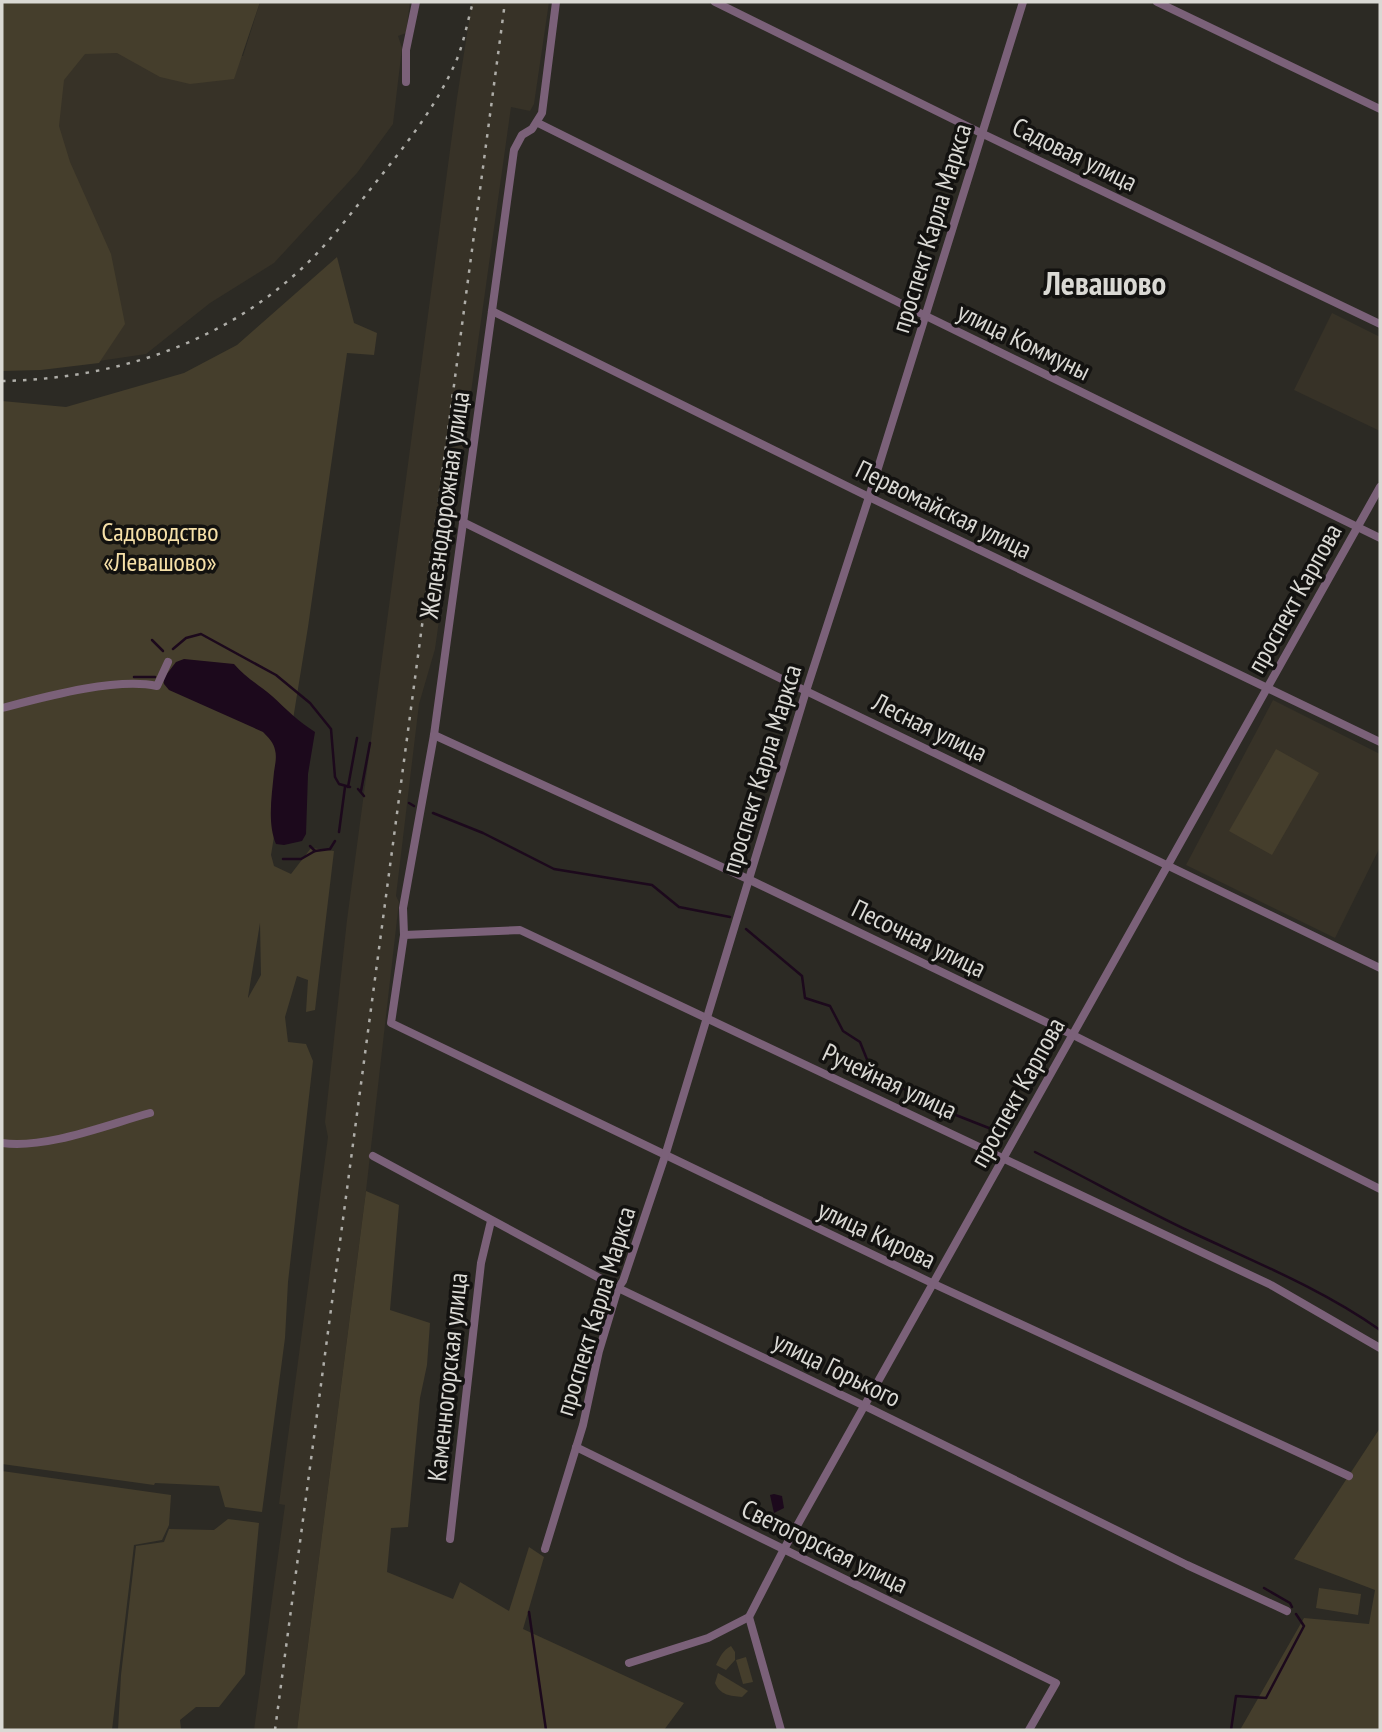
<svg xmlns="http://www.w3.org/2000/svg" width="1382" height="1732" font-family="'PT Sans Narrow',sans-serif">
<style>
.built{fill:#373227}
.green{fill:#453e2c;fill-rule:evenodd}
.water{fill:#1c091c}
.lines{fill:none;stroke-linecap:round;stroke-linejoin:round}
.stream{stroke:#1c091c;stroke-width:2.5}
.street{stroke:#7b6179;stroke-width:8}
.rail{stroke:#aeada8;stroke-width:2.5;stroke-dasharray:3.5 7;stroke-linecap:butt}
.labels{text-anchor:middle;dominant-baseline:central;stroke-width:7;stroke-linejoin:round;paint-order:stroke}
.street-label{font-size:26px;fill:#dad9d4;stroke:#131210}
.park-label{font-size:26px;fill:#f6e0a8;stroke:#131210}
.district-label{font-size:33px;font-weight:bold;fill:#dad9d4;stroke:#131210}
</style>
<rect width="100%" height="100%" fill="#2c2a24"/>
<g class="built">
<path d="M260 2H410L406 33 398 36 402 48 393 124 357 173 274 263 210 303 146 354 72 365 45 103 84 47 243 56Z"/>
<path d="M472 2H549L534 104 530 111 511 107 435 649 419 704 396 896 399 902 366 1191 297 1730H254L285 1505 279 1504 328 1137 325 1122 347 920 457 98Z"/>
<path d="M1332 313 1380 337V431L1294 390Z"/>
<path d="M1273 700 1380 754V847L1335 938 1186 865Z"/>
</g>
<g class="green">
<path d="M2 2H260L234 79 190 84 160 77 117 53 85 54 64 80 59 126 70 162 111 254 125 324 99 363 41 370 2 371Z"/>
<path d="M337 257 354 323 377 333 374 355 347 353 308 627 271 855 274 866 291 874 311 848 334 851 315 1010 306 1012 308 980 297 976 285 1017 288 1042 306 1044 313 1061 288 1282 285 1338 262 1512 225 1507 219 1486 155 1483 154 1485 2 1464V401L66 407 184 373 237 345ZM260 923 261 975 248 998V997Z"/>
<path d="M1276 749 1319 773 1272 855 1229 831Z"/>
<path d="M366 1191 399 1205 390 1310 430 1323 427 1365 420 1398 408 1527 391 1528 387 1572 453 1599 460 1582 509 1611 529 1547 544 1557 523 1629 684 1703 664 1730H297Z"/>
<path d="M1380 1428V1730H1240L1304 1618 1369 1624 1375 1590 1294 1559Z"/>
<path d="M2 1471 171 1495 169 1525 162 1540 134 1545 112 1730H2Z"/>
<path d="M228 1519 259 1523 245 1674 219 1707H196L180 1720 181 1729 186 1730H118L121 1675 136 1546 164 1542 169 1529 214 1530Z"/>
<path d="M1319 1588 1361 1594 1358 1615 1316 1608Z"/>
<path d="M731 1646 735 1652V1660L726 1670 716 1665C720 1657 723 1650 731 1646Z"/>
<path d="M746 1657 753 1682 743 1684 736 1660Z"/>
<path d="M718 1673 748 1691 742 1697C730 1696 720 1695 715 1683Z"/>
</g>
<g class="water">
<path d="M184 659 234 664C245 677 259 685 272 696 286 709 299 722 315 732L308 774 306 834 302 841 284 845 276 844C267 823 272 794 274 772 275 765 277 757 275 750 274 743 268 737 263 732L169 690 164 684 163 679 176 662Z"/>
<path d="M774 1494 782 1496 784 1508 774 1513 770 1495Z"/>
</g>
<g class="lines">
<g class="stream">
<path d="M152 640 163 651"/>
<path d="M173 649 186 638 201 634 276 675 310 703 331 729 335 777 339 784 350 787"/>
<path d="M134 677H155"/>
<path d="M348 787 357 738"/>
<path d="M358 789 364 796"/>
<path d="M361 791 370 743"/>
<path d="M409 803 414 806"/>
<path d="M433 813 483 833 554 869 652 885 679 907 730 917"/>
<path d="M339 832 345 787"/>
<path d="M310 846 315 851 330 849 335 841"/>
<path d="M283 859H301L315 851"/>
<path d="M746 929 802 976 805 998 830 1006 843 1031 860 1042 872 1072 943 1110 999 1132"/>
<path d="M1035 1152C1087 1178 1138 1207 1191 1232 1255 1262 1322 1289 1380 1330"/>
<path d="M1264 1588 1290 1603 1292 1607"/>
<path d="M529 1612 546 1730"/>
<path d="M1231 1730 1236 1696 1266 1698 1304 1626 1296 1614"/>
</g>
<g class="street">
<path d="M556 2 542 113 532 129 522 135 514 150 434 735 403 908 404 935 391 1023 934 1284 1349 1476"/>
<path d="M715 2 981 133 1380 324"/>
<path d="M1157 2 1380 109"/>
<path d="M406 82V50L416 2"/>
<path d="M538 123 926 316 1380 538"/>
<path d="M492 311 869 497 1380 742"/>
<path d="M463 522 806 691 1380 968"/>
<path d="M2 708C44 697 116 677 157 686L168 662"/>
<path d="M434 735 750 880 1073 1035 1380 1189"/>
<path d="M404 935 520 930 1271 1285 1380 1348"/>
<path d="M2 1143C47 1149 106 1125 150 1113"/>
<path d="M373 1156 618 1288 873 1410 1187 1565 1287 1611"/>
<path d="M576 1447 1056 1683 1029 1730"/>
<path d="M450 1539 481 1263 491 1221"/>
<path d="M545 1549 583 1425 599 1351 618 1288 623 1281 665 1156 806 691 869 497 1023 2"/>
<path d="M629 1663 708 1638 749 1617"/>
<path d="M781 1730 749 1617 784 1549 1380 487"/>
</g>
<g class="rail">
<path d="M2 381C107 379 211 348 291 278 321 253 345 221 369 191 400 152 432 113 453 68 463 48 467 23 473 2"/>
<path d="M275 1730 505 2"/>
</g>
</g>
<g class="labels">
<g class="street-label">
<text transform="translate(1075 154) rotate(26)">Садовая улица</text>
<text transform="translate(931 228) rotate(-73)">проспект Карла Маркса</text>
<text transform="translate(1024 341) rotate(26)">улица Коммуны</text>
<text transform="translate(444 505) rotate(-82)">Железнодорожная улица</text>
<text transform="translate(944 509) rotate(26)">Первомайская улица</text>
<text transform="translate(1294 598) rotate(-61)">проспект Карпова</text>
<text transform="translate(930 727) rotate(26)">Лесная улица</text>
<text transform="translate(761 769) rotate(-73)">проспект Карла Маркса</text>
<text transform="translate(919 938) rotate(26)">Песочная улица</text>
<text transform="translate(890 1081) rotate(25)">Ручейная улица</text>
<text transform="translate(1017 1092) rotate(-61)">проспект Карпова</text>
<text transform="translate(877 1234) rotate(25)">улица Кирова</text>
<text transform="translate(595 1311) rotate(-73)">проспект Карла Маркса</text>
<text transform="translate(837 1369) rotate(26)">улица Горького</text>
<text transform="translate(447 1377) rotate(-84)">Каменногорская улица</text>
<text transform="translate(825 1546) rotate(26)">Светогорская улица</text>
</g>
<g class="park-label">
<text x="160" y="531">Садоводство<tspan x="160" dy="30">«Левашово»</tspan></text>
</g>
<g class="district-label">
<text x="1105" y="282">Левашово</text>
</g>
</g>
<rect width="1382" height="1732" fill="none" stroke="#dad9d4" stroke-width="7"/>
</svg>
